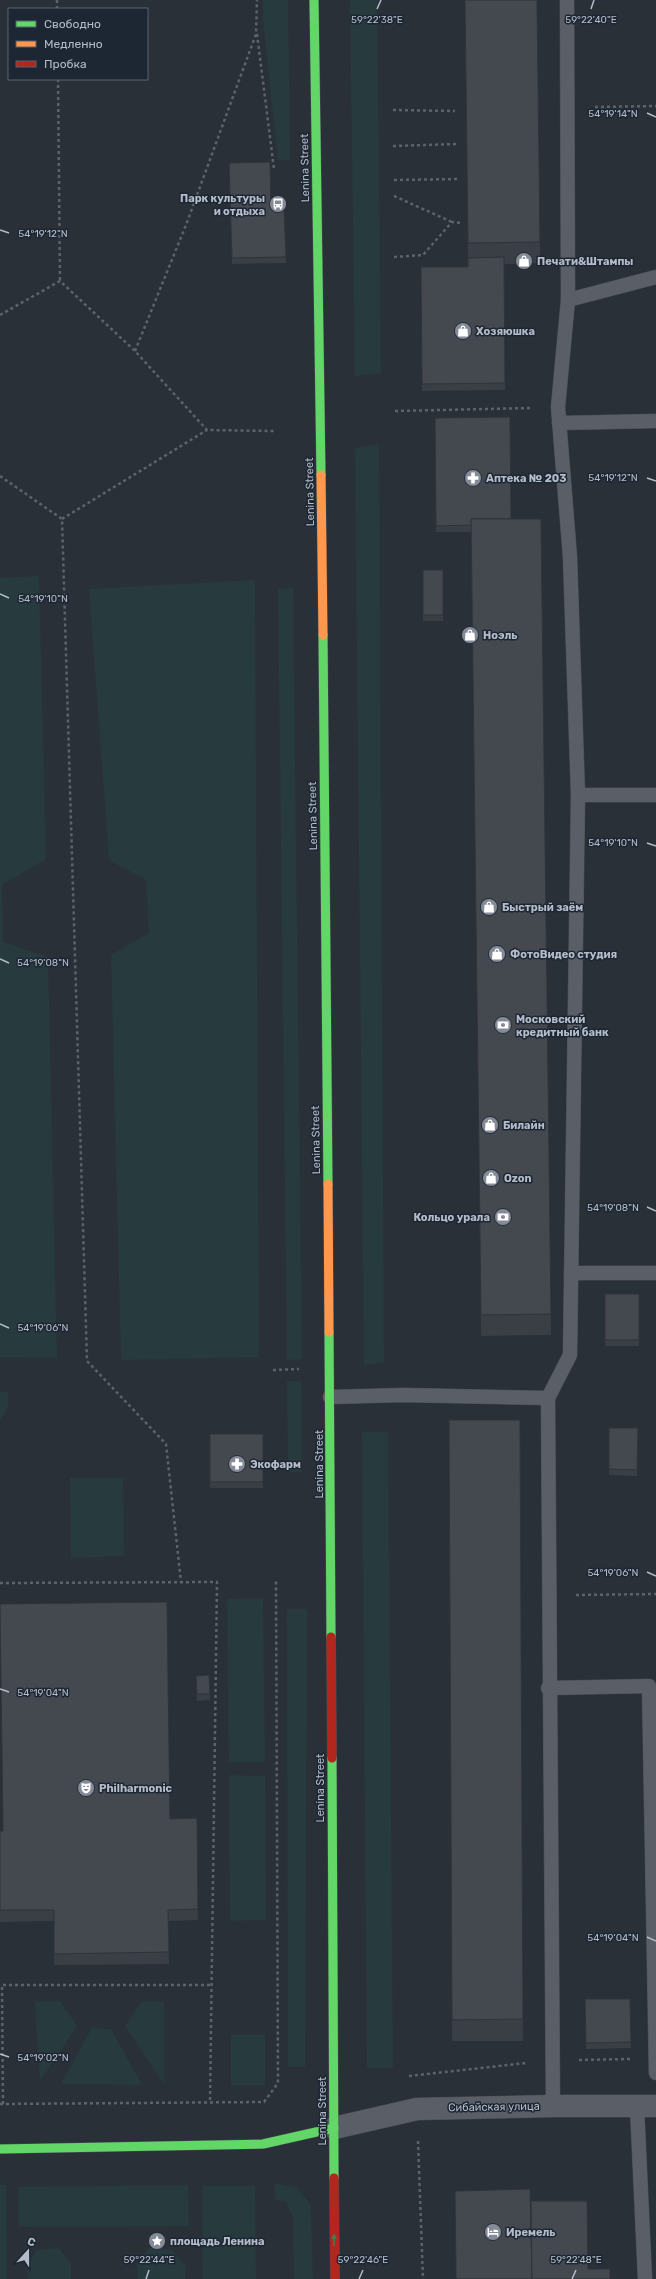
<svg xmlns="http://www.w3.org/2000/svg" width="656" height="2279" font-family="Rubik,sans-serif">
<style>
.green{fill:#273a3e}
.lines{fill:none;stroke-linecap:round;stroke-linejoin:round}
.lane-casing{stroke:#484c53;stroke-width:15}
.street-casing{stroke:#484c53;stroke-width:23}
.fast-casing{stroke:#484c53;stroke-width:10}
.slow-casing{stroke:#484c53;stroke-width:10}
.jam-casing{stroke:#484c53;stroke-width:10}
.path{stroke:#5d636a;stroke-width:2.5;stroke-dasharray:3 3;stroke-linecap:butt}
.lane{stroke:#5a5e66;stroke-width:14}
.street{stroke:#5a5e66;stroke-width:22}
.fast{stroke:#63d668;stroke-width:9}
.slow{stroke:#ff974d;stroke-width:9}
.jam{stroke:#b3261e;stroke-width:9}
.wall{fill:#3a3f45}
.building{fill:#444950;stroke:#303338}
.oneway{fill:#407e4e}
.ticks{fill:none;stroke:#b4bcc9;stroke-width:1.5}
.labels{text-anchor:middle;dominant-baseline:central;stroke-width:3;stroke-linejoin:round;paint-order:stroke}
.street-label{font-size:11px;fill:#b4bcc9;stroke:#1d2633}
.poi-label{font-size:11px;font-weight:bold;fill:#b4bcc9;stroke:#1d2633;text-anchor:start}
.ticks-label{font-size:10px;text-anchor:middle;fill:#b4bcc9;stroke:#1d2633;stroke-width:3;stroke-linejoin:round;paint-order:stroke}
</style>
<rect width="100%" height="100%" fill="#2a3038"/>
<g class="green">
<path d="M263 0H288L290 160H278L263 20Z"/>
<path d="M350 0H377L381 373 355 376Z"/>
<path d="M379 444 384 1362 364 1365 355 448Z"/>
<path d="M39 576 46 859 2 885 3 942 48 957 57 1358 0 1357V578Z"/>
<path d="M255 580 259 1357 121 1360 111 955 149 933 146 880 109 860 89 589Z"/>
<path d="M293 588 302 1359 287 1360 278 589Z"/>
<path d="M287 1381H301L302 1472H288Z"/>
<path d="M0 1392H8V1407L0 1420Z"/>
<path d="M362 1432H388L393 2068H367Z"/>
<path d="M70 1478H123L124 1556 71 1558Z"/>
<path d="M263 1598 265 1762H229L227 1599Z"/>
<path d="M287 1609H307L305 2067H288Z"/>
<path d="M229 1775 265 1776 266 1920 230 1921Z"/>
<path d="M60 2001 77 2026 40 2081 35 2002Z"/>
<path d="M142 2001 164 2002V2084L125 2026Z"/>
<path d="M92 2028 111 2029 142 2085 61 2084Z"/>
<rect x="231" y="2035" width="34" height="50"/>
<path d="M275 2183 297 2188 311 2205 313 2279H294L293 2217 286 2202 275 2199Z"/>
<path d="M0 2185H6L7 2279H0Z"/>
<path d="M188 2185 189 2226 19 2227 18 2187Z"/>
<path d="M202 2186H255L256 2279H203Z"/>
<path d="M59 2248 71 2264V2279H28L27 2265 37 2250Z"/>
<path d="M149 2248 171 2249 185 2265V2279H138L137 2264Z"/>
</g>
<g class="lines">
<g class="lane-casing">
<g id="lane">
<path d="M568 300 656 277"/>
<path d="M559 423 656 421"/>
<path d="M578 795H656"/>
<path d="M571 1273H656"/>
<path d="M330 1397 403 1395 548 1398 570 1355 578 795 570 557 558 407 568 300 567 0"/>
<path d="M548 1398 553 2106"/>
<path d="M548 1688 649 1686 656 2073"/>
<path d="M637 2107 645 2279"/>
</g>
</g>
<g class="street-casing">
<path id="street" d="M334 2128 417 2109 553 2106H656"/>
</g>
<g class="fast-casing">
<g id="fast">
<path d="M314 0 321 475"/>
<path d="M323 635 328 1184"/>
<path d="M329 1332 331 1637"/>
<path d="M332 1758 334 2178"/>
<path d="M0 2149 263 2144 334 2128"/>
</g>
</g>
<g class="slow-casing">
<g id="slow">
<path d="M321 475 323 635"/>
<path d="M328 1184 329 1332"/>
</g>
</g>
<g class="jam-casing">
<g id="jam">
<path d="M331 1637 332 1758"/>
<path d="M334 2178 335 2279"/>
</g>
</g>
<g class="path">
<path d="M57 0V9"/>
<path d="M257 34 274 169"/>
<path d="M58 79 60 281"/>
<path d="M595 107 656 106"/>
<path d="M393 110 455 111"/>
<path d="M393 146 457 144"/>
<path d="M394 180 460 179"/>
<path d="M394 196 452 222"/>
<path d="M394 257 423 255 452 222 463 223"/>
<path d="M0 315 60 281 135 351 207 430 274 431"/>
<path d="M135 351 186 225 256 34 257 0"/>
<path d="M395 411 531 408"/>
<path d="M0 476 62 519 87 1361 166 1444 181 1582"/>
<path d="M62 519 207 430"/>
<path d="M273 1370 299 1369"/>
<path d="M0 1583 217 1582 210 2103"/>
<path d="M576 1595 656 1594"/>
<path d="M579 2060 630 2059"/>
<path d="M409 2076 526 2063"/>
<path d="M0 2104 264 2102 278 2083 276 1579"/>
<path d="M3 2104 2 1985H212"/>
<path d="M418 2141 423 2279"/>
</g>
<use href="#lane" class="lane"/>
<use href="#street" class="street"/>
<use href="#fast" class="fast"/>
<use href="#slow" class="slow"/>
<use href="#jam" class="jam"/>
</g>
<g class="wall">
<path d="M465 0 540 242V263L504 264 505 390 422 391 421 267H468Z"/>
<path d="M229 163 271 208 284 207 286 263 232 264Z"/>
<path d="M435 418 511 519 551 1314V1335L481 1336 471 532H436Z"/>
<rect x="423" y="570" width="20" height="51"/>
<rect x="605" y="1294" width="34" height="52"/>
<path d="M449 1420H520L523 2041H452Z"/>
<path d="M609 1428H638L637 1476 609 1475Z"/>
<rect x="210" y="1434" width="53" height="54"/>
<path d="M196 1676 210 1694V1700L197 1701Z"/>
<path d="M197 1818 198 1920 168 1921 169 1964 54 1965V1921L0 1922V1831L170 1819Z"/>
<path d="M585 1999H630L631 2048 586 2049Z"/>
</g>
<g class="building">
<path d="M465 0H537L540 242 468 243Z"/>
<path d="M270 162 271 208 284 207 286 257 232 258 229 163Z"/>
<path d="M504 257 505 383 422 384 421 267H468V258Z"/>
<path d="M510 417 511 519H471V525L436 526 435 418Z"/>
<path d="M471 519H541L551 1314 481 1315Z"/>
<rect x="423" y="570" width="20" height="45"/>
<rect x="605" y="1294" width="34" height="46"/>
<path d="M449 1420H520L523 2019 452 2020Z"/>
<path d="M609 1428H638L637 1470 609 1469Z"/>
<rect x="210" y="1434" width="53" height="48"/>
<path d="M167 1602 170 1819 197 1818 198 1909 168 1910 169 1952 54 1954V1910H0V1831H3L0 1604Z"/>
<path d="M209 1675 210 1694H197L196 1676Z"/>
<path d="M585 1999H630L631 2042 586 2043Z"/>
<path d="M530 2189 532 2279H456L455 2191Z"/>
<path d="M531 2201H587L588 2269H610V2279H532Z"/>
</g>
<defs><path id="oneway-solid" d="M-6-.8H1V-3.2L6.5 0L1 3.2V.8H-6Z"/></defs>
<use class="oneway" href="#oneway-solid" transform="translate(334 2240) rotate(-90)"/>
<path class="ticks" d="M377 9 381 0M591 9 594 0M647 113 656 117M0 230 9 233M647 478 656 481M0 594 9 598M647 843 656 846M0 959 9 963M647 1207 656 1211M0 1324 9 1328M647 1572 656 1576M0 1689 9 1692M647 1937 656 1941M0 2054 9 2057M146 2279 149 2270M359 2279 363 2270M572 2279 576 2270"/>
<defs>
<g id="bus-disc" transform="scale(0.9)"><circle r="9.5" fill="#848b96" stroke="#1d2633"/><path d="M-5-6H5V4H4V6H2V4H-2V6H-4V4H-5ZM-3.5-4V0h7V-4ZM-3.5 1.2v1.5H-2V1.2ZM2 1.2v1.5H3.5V1.2Z" fill="#fff"/></g>
<g id="shop-disc" transform="scale(0.9)"><circle r="9.5" fill="#848b96" stroke="#1d2633"/><path d="M-5-2.5h2.3a2.7 3.5 0 0 1 5.4 0H5L5.5 6h-11ZM-1.5-2.5h3a1.5 2.3 0 0 0-3 0Z" fill="#fff"/></g>
<g id="pharmacy-disc" transform="scale(0.9)"><circle r="9.5" fill="#848b96" stroke="#1d2633"/><path d="M-2-6h4v4h4v4h-4v4h-4v-4h-4v-4h4Z" fill="#fff"/></g>
<g id="bank-disc" transform="scale(0.9)"><circle r="9.5" fill="#848b96" stroke="#1d2633"/><path d="M-6-4H6V4H-6ZM0-2.3a2.3 2.3 0 1 0 0 4.6a2.3 2.3 0 1 0 0-4.6Z" fill="#fff"/></g>
<g id="theatre-disc" transform="scale(0.9)"><circle r="9.5" fill="#848b96" stroke="#1d2633"/><path d="M-5-5.5Q0-4 5-5.5V0Q5 5 0 6Q-5 5-5 0ZM-3.3-2.5H-1v1.5H-3.3ZM1-2.5H3.3v1.5H1ZM-2.8 1Q0 5.5 2.8 1Z" fill="#fff"/></g>
<g id="hotel-disc" transform="scale(0.9)"><circle r="9.5" fill="#848b96" stroke="#1d2633"/><path d="M-6-4.5h1.5V1H6V5H4.5V3h-9V5H-6ZM-4 0a1.8 1.8 0 1 1 3.6 0ZM.5 0V-2.5h3Q6-2.5 6 0Z" fill="#fff"/></g>
<g id="sight-disc" transform="scale(0.9)"><circle r="9.5" fill="#848b96" stroke="#1d2633"/><path d="M0-6L1.8-2.2L6-1.7L2.9 1.2L3.7 5.4L0 3.3L-3.7 5.4L-2.9 1.2L-6-1.7L-1.8-2.2Z" fill="#fff"/></g>
</defs>
<g fill-rule="evenodd">
<use href="#bus-disc" x="278" y="204"/>
<use href="#shop-disc" x="524" y="261"/>
<use href="#shop-disc" x="463" y="331"/>
<use href="#pharmacy-disc" x="473" y="478"/>
<use href="#shop-disc" x="470" y="635"/>
<use href="#shop-disc" x="489" y="907"/>
<use href="#shop-disc" x="497" y="954"/>
<use href="#bank-disc" x="503" y="1025"/>
<use href="#shop-disc" x="490" y="1125"/>
<use href="#shop-disc" x="491" y="1178"/>
<use href="#bank-disc" x="503" y="1217"/>
<use href="#pharmacy-disc" x="237" y="1464"/>
<use href="#theatre-disc" x="86" y="1788"/>
<use href="#hotel-disc" x="493" y="2232"/>
<use href="#sight-disc" x="157" y="2241"/>
</g>
<g class="labels">
<g class="street-label">
<text transform="translate(305 168) rotate(-91)">Lenina Street</text>
<text transform="translate(310 492) rotate(-91)">Lenina Street</text>
<text transform="translate(313 816) rotate(-91)">Lenina Street</text>
<text transform="translate(316 1140) rotate(-91)">Lenina Street</text>
<text transform="translate(319 1464) rotate(-90)">Lenina Street</text>
<text transform="translate(320 1788) rotate(-90)">Lenina Street</text>
<text transform="translate(494 2107) rotate(-1)">Сибайская улица</text>
<text transform="translate(322 2111) rotate(-90)">Lenina Street</text>
</g>
<g class="poi-label">
<text x="265" y="198" text-anchor="end">Парк культуры<tspan x="265" dy="13">и отдыха</tspan></text>
<text x="537" y="261">Печати&amp;Штампы</text>
<text x="476" y="331">Хозяюшка</text>
<text x="486" y="478">Аптека № 203</text>
<text x="483" y="635">Ноэль</text>
<text x="502" y="907">Быстрый заём</text>
<text x="510" y="954">ФотоВидео студия</text>
<text x="516" y="1019">Московский<tspan x="516" dy="13">кредитный банк</tspan></text>
<text x="503" y="1125">Билайн</text>
<text x="504" y="1178">Ozon</text>
<text x="490" y="1217" text-anchor="end">Кольцо урала</text>
<text x="250" y="1464">Экофарм</text>
<text x="99" y="1788">Philharmonic</text>
<text x="506" y="2232">Иремель</text>
<text x="170" y="2241">площадь Ленина</text>
</g>
</g>
<g class="ticks-label">
<text x="377" y="23">59°22'38"E</text>
<text x="591" y="23">59°22'40"E</text>
<text x="613" y="117">54°19'14"N</text>
<text x="43" y="237">54°19'12"N</text>
<text x="613" y="481">54°19'12"N</text>
<text x="43" y="602">54°19'10"N</text>
<text x="613" y="846">54°19'10"N</text>
<text x="43" y="966">54°19'08"N</text>
<text x="613" y="1211">54°19'08"N</text>
<text x="43" y="1331">54°19'06"N</text>
<text x="613" y="1576">54°19'06"N</text>
<text x="43" y="1696">54°19'04"N</text>
<text x="613" y="1941">54°19'04"N</text>
<text x="43" y="2061">54°19'02"N</text>
<text x="149" y="2263">59°22'44"E</text>
<text x="363" y="2263">59°22'46"E</text>
<text x="576" y="2263">59°22'48"E</text>
</g>
<rect x="8" y="8" width="140" height="72" fill="#1d2633" stroke="#59626f"/>
<rect x="16" y="21" width="20" height="6" fill="#63d668" stroke="#59626f"/>
<text x="44" y="28" font-size="12" fill="#b4bcc9">Свободно</text>
<rect x="16" y="41" width="20" height="6" fill="#ff974d" stroke="#59626f"/>
<text x="44" y="48" font-size="12" fill="#b4bcc9">Медленно</text>
<rect x="16" y="61" width="20" height="6" fill="#b3261e" stroke="#59626f"/>
<text x="44" y="68" font-size="12" fill="#b4bcc9">Пробка</text>
<g transform="translate(28 2251) rotate(21)" stroke="#1d2633" stroke-width="3" paint-order="stroke">
<path d="M0-3L7 15L0 10L-7 15Z" fill="#b4bcc9"/>
<text y="-6" font-size="11" font-weight="bold" text-anchor="middle" fill="#b4bcc9">С</text>
</g>
</svg>
